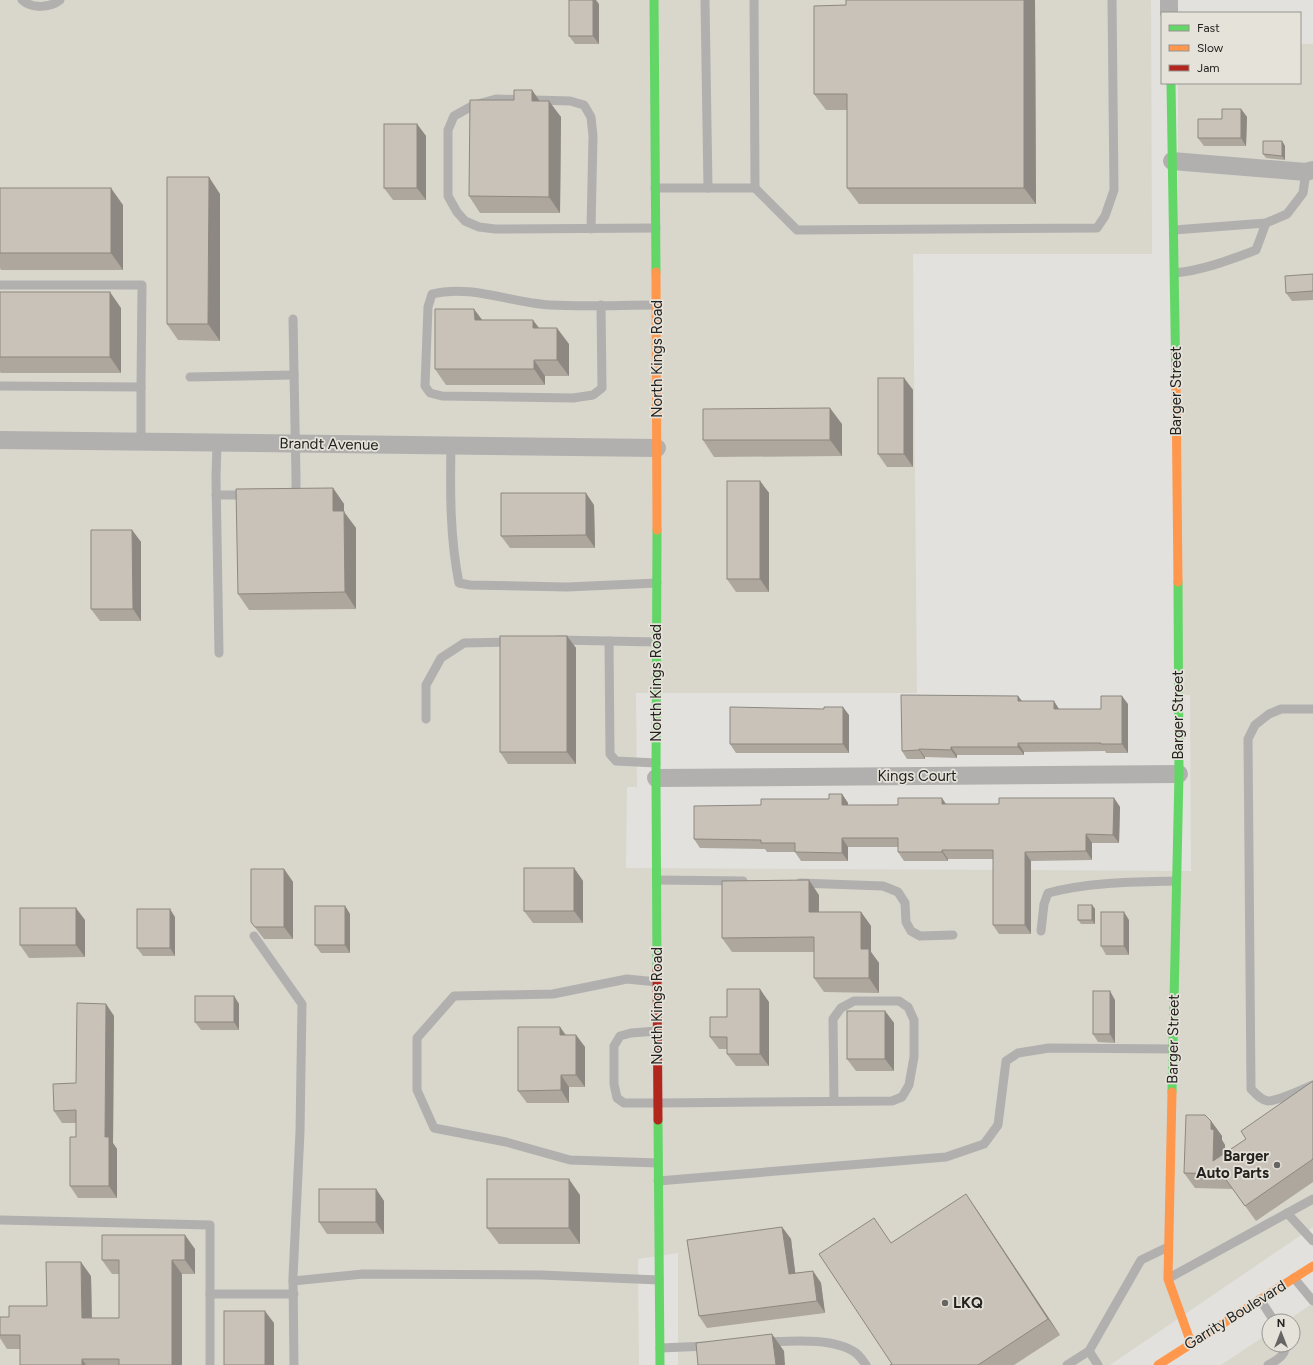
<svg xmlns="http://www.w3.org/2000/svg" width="1313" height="1365" font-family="Figtree,sans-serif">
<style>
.built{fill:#d9d6cc}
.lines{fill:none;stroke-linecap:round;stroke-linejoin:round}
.lane{stroke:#b1b0ae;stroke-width:9}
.street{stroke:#b1b0ae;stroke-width:18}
.fast{stroke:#63d668;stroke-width:9}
.slow{stroke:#ff974d;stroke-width:9}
.jam{stroke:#b3261e;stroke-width:9}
.wall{fill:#ada79e}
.shaded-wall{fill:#8d8881}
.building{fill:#c9c2b8;stroke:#8d8881}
.poi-dot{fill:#666562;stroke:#e5e2da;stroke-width:1.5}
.labels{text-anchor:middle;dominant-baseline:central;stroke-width:3.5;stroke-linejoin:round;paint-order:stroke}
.street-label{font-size:15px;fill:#24221f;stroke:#e5e2da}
.poi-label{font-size:15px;font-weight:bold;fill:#24221f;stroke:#e5e2da;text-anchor:end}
</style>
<rect width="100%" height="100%" fill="#e2e1dd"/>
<g class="built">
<path d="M0 0H1151L1152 254H913L917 693H636L637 787H627L626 868 1191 871 1190 695H1178V83H1300V44H1313V1227L1110 1365H678V1253L638 1259 639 1365H0Z"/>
<path d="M1313 1303V1365H1221L1269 1333V1345H1293V1321H1287Z"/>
</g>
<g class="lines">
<g class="lane">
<path d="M22 0C32 9 50 8 60 0"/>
<path d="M705 0 708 188"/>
<path d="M655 188H755L754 0"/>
<path d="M755 188 797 230 1097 228 1105 216 1114 190 1112 0"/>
<path d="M591 229 593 136 591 117 584 105 570 101 496 99 474 105 454 116 448 130V196L457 212 465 221 479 227 495 229 656 228"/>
<path d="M1174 230 1266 223 1287 214 1303 193 1306 172"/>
<path d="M1175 273C1204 270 1229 260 1256 250L1266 223"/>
<path d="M0 285H142L141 387"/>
<path d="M601 305 602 388 593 395 573 398 442 396 430 393 425 386 428 307 432 294C471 284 511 303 550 305 585 307 621 305 656 305"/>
<path d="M190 377 294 375"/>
<path d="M0 386 141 387V441"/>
<path d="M217 443 216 477 219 653"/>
<path d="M451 446C450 492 450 538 459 583L470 585 567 587 657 583"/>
<path d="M216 495H248"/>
<path d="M289 495 296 492V477L293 319"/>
<path d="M558 640 657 642"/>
<path d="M609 641 610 754 616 761 656 763"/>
<path d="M1313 709H1281L1269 714 1255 725 1248 739 1251 1089C1256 1094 1261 1100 1268 1101 1279 1101 1303 1089 1313 1085"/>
<path d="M426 719V685L441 658 464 643 511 642"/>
<path d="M657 880 743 881"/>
<path d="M800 883 883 886 898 892 905 903 906 922 911 931 920 936 953 935"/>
<path d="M1041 931 1044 904 1048 893C1088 882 1135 882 1176 881"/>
<path d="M254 936 302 1004 300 1132 293 1277 294 1365"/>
<path d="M657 982 627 979 553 994 454 996 417 1038V1090L434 1128 506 1142 570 1160 658 1163"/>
<path d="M657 1031 631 1033 620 1036 614 1046V1084L617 1098 624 1103H658L892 1101 902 1097 909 1085 914 1057V1020L908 1007 899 1001H854L841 1008 833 1019 834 1101"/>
<path d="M658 1181 946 1157 984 1144 998 1125 1006 1061 1018 1053 1049 1048 1173 1049"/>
<path d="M1287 1213 1313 1241"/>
<path d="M0 1220 210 1225V1294H294"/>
<path d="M1169 1278 1313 1199"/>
<path d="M1294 1278 1313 1301"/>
<path d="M293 1281 363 1274 541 1275 659 1280"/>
<path d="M210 1294V1365"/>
<path d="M1260 1299 1274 1321"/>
<path d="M765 1342C791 1341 834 1337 856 1353 860 1356 863 1361 866 1365"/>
<path d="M660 1348 708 1346"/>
<path d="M1089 1351 1098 1365"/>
<path d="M1067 1365 1089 1351 1141 1260 1168 1247"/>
<path d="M1268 1365C1277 1360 1285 1356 1286 1345"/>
</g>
<g class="street">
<path d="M1169 0V13"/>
<path d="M1172 161 1306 172 1313 170"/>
<path d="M0 440 657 448"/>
<path d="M656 778 1179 774"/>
</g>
<g class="fast">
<path d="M654 0 656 272"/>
<path d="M1171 83 1176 387"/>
<path d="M657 530 656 778 657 969"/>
<path d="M1172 1092 1179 774 1178 582"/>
<path d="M658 1120 660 1365"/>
</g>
<g class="slow">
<path d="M656 272 657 530"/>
<path d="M1176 387 1178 582"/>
<path d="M1172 1092 1168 1279 1191 1343"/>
<path d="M1158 1365 1313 1266"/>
</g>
<path class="jam" d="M657 969 658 1120"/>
</g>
<g class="wall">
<path d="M1035 0 1036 204H859L847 188V110H826L814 94 846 5Z"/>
<path d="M599 4V44H575L569 36Z"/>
<path d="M532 90 539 101 561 117 560 213H480L469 196 514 100Z"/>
<path d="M1241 109 1247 117 1246 146H1204L1198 138 1222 119Z"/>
<path d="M417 124 426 136V200H393L384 188Z"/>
<path d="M1282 141 1285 146V160L1266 158 1263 154Z"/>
<path d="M0 188 123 205V270H1L0 268Z"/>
<path d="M220 194V341L178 340 167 324Z"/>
<path d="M1313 274V300L1292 301 1286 293Z"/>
<path d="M0 292 121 308V373H1L0 372Z"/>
<path d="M483 320 539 328 569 344V376H545V385H446L435 369Z"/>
<path d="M904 378 913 390V467H887L878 454Z"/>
<path d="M842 424V456L714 457 703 440Z"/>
<path d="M760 481 769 493V592H736L727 579Z"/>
<path d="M333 488 344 504V512L356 528V609L249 610 238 594Z"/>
<path d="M594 505 595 548H510L501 536Z"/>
<path d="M132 530 141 542V621H100L91 609Z"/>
<path d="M567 636 576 648V764H508L500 752Z"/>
<path d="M1018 696 1022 701 1059 709H1101L1128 704V753H1106L1105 751 1024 752V755H957V758L925 757V759H907L902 751Z"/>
<path d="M849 715V753H736L730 744Z"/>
<path d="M842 794 848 803V805L999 804 1114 798 1120 807 1119 843H1092V860L1031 861V934H999L993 925V859H948V861H904L898 852V847H848V861H801L795 852H767L765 849 700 848 694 839 761 805 829 799Z"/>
<path d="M574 868 583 881V923H533L524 911Z"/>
<path d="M284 869 293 882V939H264L251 922Z"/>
<path d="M819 895V912H861L871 926V952L879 963V993L824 992 814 978V952H732L722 938Z"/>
<path d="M1092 905 1095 909V924H1081L1078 920Z"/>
<path d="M345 906 350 914V953H321L315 945Z"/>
<path d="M175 917V956H143L137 948Z"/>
<path d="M85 920V957L29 958 20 945Z"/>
<path d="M1129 920V955H1106L1101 946Z"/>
<path d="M234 996 239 1004V1030H201L195 1022Z"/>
<path d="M1115 1000V1043L1098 1042 1093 1034Z"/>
<path d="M769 1002V1066H736L727 1054V1049H719L710 1037 727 1017Z"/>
<path d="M106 1004 114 1016 113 1143 117 1149V1198H78L70 1186 76 1137V1123H62L54 1111 76 1083Z"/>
<path d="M885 1011 894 1023V1071H856L847 1059Z"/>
<path d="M560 1027 566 1035H576L585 1047V1087H569V1103H527L518 1091Z"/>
<path d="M1313 1081V1182L1256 1221 1233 1189 1195 1188 1184 1173 1211 1121 1222 1136V1140L1225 1145V1153L1246 1139Z"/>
<path d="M376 1189 384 1201V1234H327L319 1222Z"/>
<path d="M580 1195V1244H499L487 1228Z"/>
<path d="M977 1210 1060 1335 1014 1365H890L892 1364 891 1243Z"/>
<path d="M782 1227 791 1239 795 1273 813 1271 821 1283 825 1313 707 1328 699 1316Z"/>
<path d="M195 1249V1274H182V1365H20V1349H7L0 1338V1317H9L47 1306 91 1276 92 1318H119V1274H112L102 1260Z"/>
</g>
<g class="shaded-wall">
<path d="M593 0H596L599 4V44L593 36Z"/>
<path d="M1024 0H1035L1036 204 1024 188Z"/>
<path d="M532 90 543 106 532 101Z"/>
<path d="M549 101 561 117 560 213 549 197Z"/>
<path d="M1241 109 1247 117 1246 146 1241 138Z"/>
<path d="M417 124 426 136V200L417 188Z"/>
<path d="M1282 141 1285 146V160L1282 156Z"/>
<path d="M209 177 220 194V341L208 324Z"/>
<path d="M111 188 123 205V270L111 253Z"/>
<path d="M110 292 121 308V373L110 357Z"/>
<path d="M474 309 486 325 475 320Z"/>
<path d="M533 320 545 336 533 328Z"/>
<path d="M557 328 569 344V376L557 360Z"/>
<path d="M534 360 545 376V385L534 369Z"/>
<path d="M904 378 913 390V467L904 454Z"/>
<path d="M830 408 842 424V456L830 440Z"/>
<path d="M760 481 769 493V592L760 579Z"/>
<path d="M333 488 344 504V512L356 528V609L345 592 333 511Z"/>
<path d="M586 493 594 505 595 548 586 535Z"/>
<path d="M132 530 141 542V621L133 609Z"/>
<path d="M567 636 576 648V764L567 752Z"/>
<path d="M1018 696 1024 704 1018 701Z"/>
<path d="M1122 696 1128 704V753L1122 744Z"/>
<path d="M1054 701 1059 709H1054Z"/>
<path d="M843 707 849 715V753L843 744Z"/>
<path d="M1018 743 1024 752V755L1018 747Z"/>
<path d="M951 747 957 755V758L951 750Z"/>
<path d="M919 749 925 757V759L919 750Z"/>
<path d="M842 794 848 803V814L842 805Z"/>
<path d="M942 798 948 807 942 804Z"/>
<path d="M1114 798 1120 807 1119 843 1113 835Z"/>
<path d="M1086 834 1092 843V860L1086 851Z"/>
<path d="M842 838 848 847V861L842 853Z"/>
<path d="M942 850 948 859V861L942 852Z"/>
<path d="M1025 852 1031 861V934L1025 925Z"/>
<path d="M574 868 583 881V923L574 911Z"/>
<path d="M284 869 293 882V939L284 927Z"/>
<path d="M809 880 819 895V926L809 912Z"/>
<path d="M1092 905 1095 909V924L1092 920Z"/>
<path d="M345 906 350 914V953L345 945Z"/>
<path d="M76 908 85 920V957L76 945Z"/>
<path d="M170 909 175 917V956L170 948Z"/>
<path d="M861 912 871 926V952L879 963V993L869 978 861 949Z"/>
<path d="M1124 912 1129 920V955L1124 946Z"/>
<path d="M760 989 769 1002V1066L760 1054Z"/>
<path d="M1110 991 1115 1000V1043L1110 1034Z"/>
<path d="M234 996 239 1004V1030L234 1022Z"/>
<path d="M106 1004 114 1016 113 1143 117 1149V1198L109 1186 105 1137Z"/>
<path d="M885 1011 894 1023V1071L885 1059Z"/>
<path d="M560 1027 568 1039 560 1035Z"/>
<path d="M576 1035 585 1047V1087L576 1075Z"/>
<path d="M561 1075 569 1087V1103L561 1090Z"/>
<path d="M1211 1121 1222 1136V1140L1225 1145 1224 1176 1213 1161 1211 1129Z"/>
<path d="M569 1179 580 1195V1244L569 1228Z"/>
<path d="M376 1189 384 1201V1234L376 1222Z"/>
<path d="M966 1194 977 1210 1060 1335 1048 1319Z"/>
<path d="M782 1227 791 1239 797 1286 789 1274Z"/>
<path d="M185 1235 195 1249V1274L185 1260Z"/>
<path d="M172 1260 182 1274V1365H172Z"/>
<path d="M81 1262 91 1276 92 1333 82 1318Z"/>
<path d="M813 1271 821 1283 825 1313 817 1301Z"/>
<path d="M265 1311 274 1323V1365H265Z"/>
<path d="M772 1334 784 1351 785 1365H776Z"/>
<path d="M82 1359 86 1365H82Z"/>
</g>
<g class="building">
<rect x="569" y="0" width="24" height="36"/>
<path d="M846 0H1024V188H847V94H814V6L846 5Z"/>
<path d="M514 90H532V101H549V197L469 196 470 100H514Z"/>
<path d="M1222 109H1241V138H1198V119H1222Z"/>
<rect x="384" y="124" width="33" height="64"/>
<path d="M1263 141H1282V156L1263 154Z"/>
<path d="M167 177H209L208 324H167Z"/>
<rect x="0" y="188" width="111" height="65"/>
<path d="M1313 274V291L1286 293 1285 276Z"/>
<rect x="0" y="292" width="110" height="65"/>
<path d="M435 309H474L475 320H533V328H557V360H534V369H435Z"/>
<rect x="878" y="378" width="26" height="76"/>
<path d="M830 408V440H703V409Z"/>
<rect x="727" y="481" width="33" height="98"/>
<path d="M333 488V511H344L345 592 238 594 236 489Z"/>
<path d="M501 493H586V535L501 536Z"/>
<path d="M91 530H132L133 609H91Z"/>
<rect x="500" y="636" width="67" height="116"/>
<path d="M901 695 1018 696V701H1054V709H1101V696H1122V744H1101V743H1018V747H951V750L919 749V750L902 751Z"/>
<path d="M730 707 824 709V707H843V744H730Z"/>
<path d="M829 794H842V805H898V798H942V804H999V798H1114L1113 835 1086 834V851L1025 852V925H993V850H942V852H898V838H842V853L795 852V843H761V840L694 839V806L761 805V799H829Z"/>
<rect x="524" y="868" width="50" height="43"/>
<path d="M251 869H284V927H255L251 922Z"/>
<path d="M809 880V912H861V949H869V978H814V937L722 938V881Z"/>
<rect x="1078" y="905" width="14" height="15"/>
<rect x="315" y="906" width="30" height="39"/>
<rect x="20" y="908" width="56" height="37"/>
<rect x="137" y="909" width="33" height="39"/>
<rect x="1101" y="912" width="23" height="34"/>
<path d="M727 989H760V1054H727V1037H710V1017H727Z"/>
<rect x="1093" y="991" width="17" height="43"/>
<rect x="195" y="996" width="39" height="26"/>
<path d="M77 1003 106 1004 105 1137H109V1186H70V1137H76V1110L54 1111 53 1084 76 1083Z"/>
<rect x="847" y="1011" width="38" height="48"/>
<path d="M518 1027H560V1035H576V1075H561V1090L518 1091Z"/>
<path d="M1313 1081V1159L1245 1206 1222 1174 1184 1173 1186 1115H1205L1211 1121V1129L1214 1130 1213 1161 1246 1139 1241 1131Z"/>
<rect x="487" y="1179" width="82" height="49"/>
<rect x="319" y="1189" width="57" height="33"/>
<path d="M966 1194 1048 1319 978 1365H890L892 1364 819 1254 874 1218 891 1243Z"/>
<path d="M782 1227 789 1274 813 1271 817 1301 699 1316 687 1240Z"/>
<path d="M102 1235H185V1260H172V1365H119V1359H82V1365H20V1335H0V1317H9V1306H47L46 1262H81L82 1318H119V1260H102Z"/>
<rect x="224" y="1311" width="41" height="54"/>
<path d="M772 1334 776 1365H698L696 1343Z"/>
</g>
<g class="poi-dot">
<circle cx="1277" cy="1165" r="4"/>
<circle cx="945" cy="1303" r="4"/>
</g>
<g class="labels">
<g class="street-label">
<text transform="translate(657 359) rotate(-90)">North Kings Road</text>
<text transform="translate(1176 391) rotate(-90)">Barger Street</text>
<text transform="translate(329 444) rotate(1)">Brandt Avenue</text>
<text transform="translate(656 683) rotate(-90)">North Kings Road</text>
<text transform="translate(1178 715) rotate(-90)">Barger Street</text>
<text x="917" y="776">Kings Court</text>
<text transform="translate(657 1006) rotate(-90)">North Kings Road</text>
<text transform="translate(1173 1039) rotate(-89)">Barger Street</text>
<text transform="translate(1235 1315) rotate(-32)">Garrity Boulevard</text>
</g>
<g class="poi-label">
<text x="1269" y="1156">Barger<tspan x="1269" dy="17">Auto Parts</tspan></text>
<text x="953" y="1303" text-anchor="start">LKQ</text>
</g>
</g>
<rect x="1161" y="12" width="140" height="72" fill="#e5e2da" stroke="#98958f"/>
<rect x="1169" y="25" width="20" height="6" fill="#63d668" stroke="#98958f"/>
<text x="1197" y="32" font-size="12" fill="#24221f">Fast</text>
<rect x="1169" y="45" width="20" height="6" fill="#ff974d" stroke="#98958f"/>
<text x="1197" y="52" font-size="12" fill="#24221f">Slow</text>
<rect x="1169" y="65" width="20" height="6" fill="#b3261e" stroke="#98958f"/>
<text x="1197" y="72" font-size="12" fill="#24221f">Jam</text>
<g transform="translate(1281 1333)"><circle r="19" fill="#e5e2da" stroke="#98958f"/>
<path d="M0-3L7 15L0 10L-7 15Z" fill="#666562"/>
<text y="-6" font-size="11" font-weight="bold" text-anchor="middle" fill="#24221f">N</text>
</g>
</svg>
